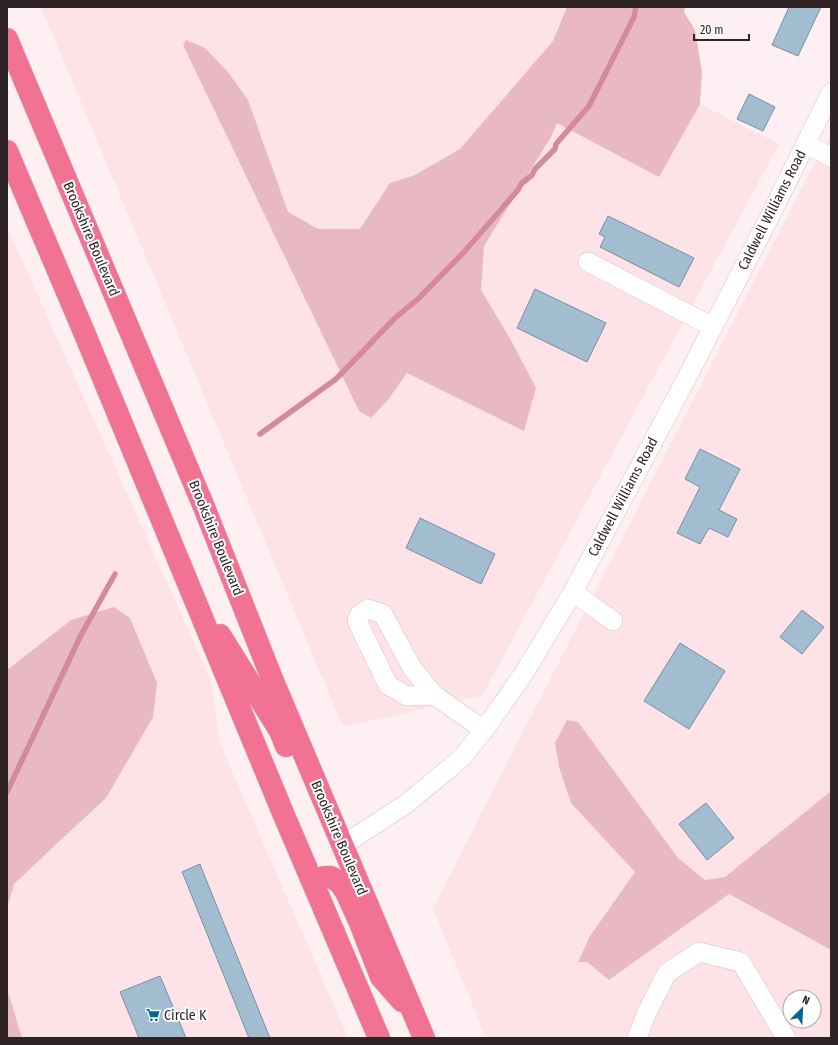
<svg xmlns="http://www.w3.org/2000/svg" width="838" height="1045" font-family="'Fira Sans Condensed',sans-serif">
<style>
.built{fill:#fde2e7;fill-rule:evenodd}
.green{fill:#e8b9c2}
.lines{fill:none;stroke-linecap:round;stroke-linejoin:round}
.stream{stroke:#d38b9a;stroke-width:5.5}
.building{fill:#a3bdd0;stroke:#7790a2}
.minor-casing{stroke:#debcc2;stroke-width:20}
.highway-casing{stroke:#d1cfcf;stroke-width:23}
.minor{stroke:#fff;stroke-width:19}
.highway{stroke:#f27293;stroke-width:22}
.labels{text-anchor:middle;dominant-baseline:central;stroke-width:4;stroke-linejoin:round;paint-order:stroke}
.street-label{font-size:14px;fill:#302326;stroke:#fff}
.poi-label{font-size:14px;fill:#302326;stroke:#fff;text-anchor:start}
</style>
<rect width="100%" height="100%" fill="#fef0f2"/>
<g class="built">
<path d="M41 7H685L649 78 779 144 482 696 343 727Z"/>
<path d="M831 135V791L714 886 831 950V1038H486L433 908 811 170ZM790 997H814V1021H790Z"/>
<path d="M7 227 210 678 221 746 348 1038H7Z"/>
</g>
<g class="green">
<path d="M567 7H685L684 12 695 30 702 72 700 104 659 177 557 123 551 137 484 246 481 290 512 342 536 388 524 431 407 373 388 400 371 418 359 411 183 45 186 40 205 48 228 72 248 100 288 212 318 229H360L390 183 415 175 460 149 553 41Z"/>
<path d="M114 607 130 618 157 683 153 717 106 798 51 849 14 884 7 908V670L71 620Z"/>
<path d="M567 720 578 722 678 858 705 880 725 877 831 791V950L729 894 609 980 587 962H578L590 936 635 872 571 803 559 767 555 743Z"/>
<path d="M7 989 22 1038H7Z"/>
</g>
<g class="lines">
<g class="stream">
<path d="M260 434 336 379 395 318 418 299 464 252 518 190 521 184 532 175 535 169 555 149 556 144 589 106 634 17 636 7"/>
<path d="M7 792 81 635 115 574"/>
</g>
</g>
<g class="building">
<path d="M789 7H821L798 56 772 45Z"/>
<path d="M749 94 775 107 763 131 737 119Z"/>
<path d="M608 216 694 258 679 287 600 247 605 237 599 234Z"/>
<path d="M535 289 606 323 587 362 517 328Z"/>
<path d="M700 449 740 469 719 510 737 519 728 537 709 528 700 544 677 533 700 487 685 479Z"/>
<path d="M420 518 495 554 481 584 406 548Z"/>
<path d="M802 610 824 627 802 654 780 637Z"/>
<path d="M680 643 725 671 689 729 644 701Z"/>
<path d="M706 803 734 838 707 860 679 824Z"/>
<path d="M200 864 201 867 270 1038H249L183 874 182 872Z"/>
<path d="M160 976 186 1038H139L120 992Z"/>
</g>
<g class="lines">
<g class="minor-casing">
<g id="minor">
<path d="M806 144 831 157"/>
<path d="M588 262 713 327"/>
<path d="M573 592 613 621"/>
<path d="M434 695 407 696 388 685 357 621 360 614 368 609 383 614 412 668 434 695 484 730"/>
<path d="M343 845 406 804 451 767 464 755 487 726 524 673 573 592 682 387 770 216 831 93"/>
<path d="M637 1038 647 1012 667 973 699 952 741 962 786 1038"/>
</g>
</g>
<g class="highway-casing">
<g id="highway">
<path d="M7 39 204 507 273 681 424 1038"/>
<path d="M7 151 84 332 283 813 379 1038"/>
<path d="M220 635 280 731 286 746"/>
<path d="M312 880 325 877H331L340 883 346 892 360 923 381 977 402 1001"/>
</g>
</g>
<use href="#minor" class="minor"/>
<use href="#highway" class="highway"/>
</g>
<defs>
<g id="supermarket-bare" transform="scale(1.08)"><path d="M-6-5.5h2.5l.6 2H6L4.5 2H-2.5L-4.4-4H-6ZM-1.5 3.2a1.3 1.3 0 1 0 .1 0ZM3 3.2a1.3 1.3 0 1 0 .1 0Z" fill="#016694" stroke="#fff" stroke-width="2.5" paint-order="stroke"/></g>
</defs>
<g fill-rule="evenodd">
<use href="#supermarket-bare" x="153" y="1015"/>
</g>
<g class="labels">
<g class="street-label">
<text transform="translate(772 210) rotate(-63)">Caldwell Williams Road</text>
<text transform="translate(91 239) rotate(67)">Brookshire Boulevard</text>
<text transform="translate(623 497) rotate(-62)">Caldwell Williams Road</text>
<text transform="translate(216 538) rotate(68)">Brookshire Boulevard</text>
<text transform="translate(339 838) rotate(67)">Brookshire Boulevard</text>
</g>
<g class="poi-label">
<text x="164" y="1015">Circle K</text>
</g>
</g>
<rect width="838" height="1045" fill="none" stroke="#302326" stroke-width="16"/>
<g transform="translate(802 1009) rotate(24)"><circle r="19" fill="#ffffff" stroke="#aca7a8"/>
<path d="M0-3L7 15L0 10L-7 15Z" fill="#016694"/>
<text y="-6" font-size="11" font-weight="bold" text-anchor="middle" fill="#302326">N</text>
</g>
<path d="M694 34v6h55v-6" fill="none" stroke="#302326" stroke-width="2"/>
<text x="700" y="34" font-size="12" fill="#302326" stroke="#ffffff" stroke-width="3" paint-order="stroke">20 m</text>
</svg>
